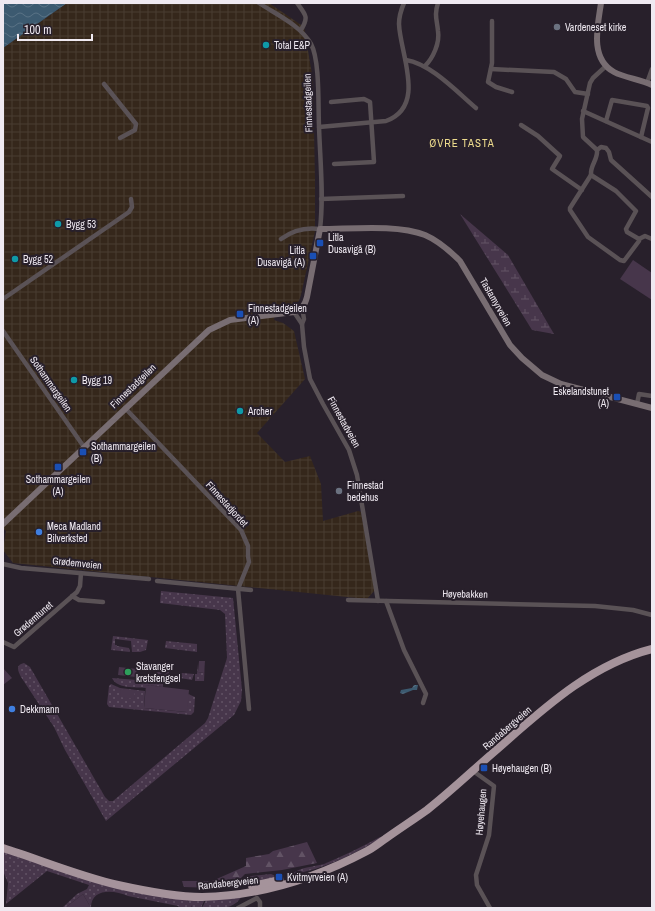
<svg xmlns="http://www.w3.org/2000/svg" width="655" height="911" font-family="'Archivo Narrow',sans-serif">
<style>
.industrial{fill:url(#industrial-grid)}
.grass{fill:url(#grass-dots)}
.forest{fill:url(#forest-firs)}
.wetland{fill:url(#wetland-marsh)}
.green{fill:#47364b}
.water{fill:url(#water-waves)}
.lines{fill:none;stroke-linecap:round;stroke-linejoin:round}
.street{stroke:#5a5256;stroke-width:4.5}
.secondary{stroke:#786d72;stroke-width:6}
.highway{stroke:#a5939b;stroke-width:8}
.worship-dot{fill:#6b7280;stroke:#28202b;stroke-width:1.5}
.culture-dot{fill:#0f9aa8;stroke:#28202b;stroke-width:1.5}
.transit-dot{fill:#1a4fb4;stroke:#28202b;stroke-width:1.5}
.shop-dot{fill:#3f7fe0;stroke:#28202b;stroke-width:1.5}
.leisure-dot{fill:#2e9e5b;stroke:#28202b;stroke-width:1.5}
.labels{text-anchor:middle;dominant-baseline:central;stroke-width:4;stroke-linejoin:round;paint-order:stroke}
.poi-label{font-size:10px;fill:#efe9f1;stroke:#28202b;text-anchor:start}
.street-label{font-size:10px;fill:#efe9f1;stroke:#28202b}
.neighbourhood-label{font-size:11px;letter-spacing:1px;fill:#eddb8d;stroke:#28202b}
</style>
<defs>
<pattern id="industrial-grid" width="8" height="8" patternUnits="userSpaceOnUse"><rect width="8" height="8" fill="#35271b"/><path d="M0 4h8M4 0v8" fill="none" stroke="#493c31"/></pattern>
<pattern id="grass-dots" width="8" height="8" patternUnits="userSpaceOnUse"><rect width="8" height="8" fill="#47364b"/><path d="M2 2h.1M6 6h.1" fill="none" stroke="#625365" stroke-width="1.8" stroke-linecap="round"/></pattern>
<pattern id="forest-firs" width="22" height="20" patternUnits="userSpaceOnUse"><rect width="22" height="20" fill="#47364b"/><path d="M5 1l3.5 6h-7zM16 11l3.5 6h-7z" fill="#625365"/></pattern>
<pattern id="wetland-marsh" width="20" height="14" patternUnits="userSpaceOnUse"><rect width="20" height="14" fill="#47364b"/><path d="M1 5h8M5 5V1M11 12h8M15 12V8" fill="none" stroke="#625365"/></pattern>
<pattern id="water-waves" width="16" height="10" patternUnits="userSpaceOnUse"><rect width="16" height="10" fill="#3c5a70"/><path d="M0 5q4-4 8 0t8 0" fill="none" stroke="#587285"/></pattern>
</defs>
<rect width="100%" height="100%" fill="#28202b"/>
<path class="industrial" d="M67 3H269L304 27 313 80 315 180V231L301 295 299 301 292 306 276 309 274 320 283 323 294 331 305 379 257 433 285 462 310 456 321 484 323 521 358 511 361 512 375 590 367 599 13 563 3 550 6 531 3 528V48Z"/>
<g class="grass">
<path d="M161 591 233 598 242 690 241 701 234 715 106 821 65 750 54 727 21 677C18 671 15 665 24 663L30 667 105 797 109 801H113L205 723 208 718 227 658 225 614 220 610 160 603Z"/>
<path d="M113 636 148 640 146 650 140 652H132L131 641 115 639V645H117V646L129 648 130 652 111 650Z"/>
<path d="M166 641 197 644V652L165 648Z"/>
<path d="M205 661 204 681H195V674H197L198 664V672L204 673Z"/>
<path d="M182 673 194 674 192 680 180 678 179 675Z"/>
<path d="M112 678 163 682V687L146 685V688C135 687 117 689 112 678Z"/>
<path d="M111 684 120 688 145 691 144 708 186 712 188 694 195 697 194 712 191 715 109 707 107 704 109 686Z"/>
<path d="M380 837 381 838C354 854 323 870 292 874 300 867 313 867 324 864 343 856 362 847 380 837Z"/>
<path d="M3 851 187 900 189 903 187 899H205L201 908H192L191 905V908H180L178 906 128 896C114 890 91 888 91 908L83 894 65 908H62L77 894 87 889 89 885 47 871 6 904 8 883 3 871Z"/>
<path d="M271 874 278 877 255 884 244 885 245 880 251 876Z"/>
<path d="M242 896C233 911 218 908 202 908L206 900Z"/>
</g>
<path class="forest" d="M307 842 317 863 282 870 245 874 235 884 218 888 184 887 182 881H212L246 866V858L269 854 273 851Z"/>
<path class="wetland" d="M460 214 508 255 554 334 532 330Z"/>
<g class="green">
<path d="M633 260 652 273V300L620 279Z"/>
<path d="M199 661H205L204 673 198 672Z"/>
<path d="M119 667 137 669 136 677 118 675Z"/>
<path d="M3 668 12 678 3 685Z"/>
<path d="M156 671 169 672 168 678 155 677Z"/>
<path d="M146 685 189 690 187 712 144 708Z"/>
<path d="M121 689 135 690 134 699 120 697Z"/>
<path d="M83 894 91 908H65Z"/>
</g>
<g class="water">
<path d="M3 3H67L3 48Z"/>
<path d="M414 685H418L417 690H413L403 694 400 693 401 690 412 688Z"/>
</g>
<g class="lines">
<g class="street">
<path d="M259 3C277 15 300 25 311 44 320 60 318 106 319 126 320 159 324 196 320 229 306 227 293 230 281 239"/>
<path d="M297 3C306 15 309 17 301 30"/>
<path d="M492 21V63L488 82 496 87 512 92"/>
<path d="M406 60C431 64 456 91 476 108"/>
<path d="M425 66C433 58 440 43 438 31 437 20 434 15 438 3"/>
<path d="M491 69 554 72 566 79 575 92 588 94"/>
<path d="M647 83 652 69"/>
<path d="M104 84 136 124 135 130 120 138"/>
<path d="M331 102 364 99 370 102 374 162 334 164"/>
<path d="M583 111 652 142"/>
<path d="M606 121 612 100 647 106 648 108 641 137"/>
<path d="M521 125 538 136 560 156 552 169 582 190"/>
<path d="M319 127 386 121C427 106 400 54 399 24 399 17 401 10 404 3"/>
<path d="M597 150 601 147 606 148 609 152 611 160 652 197"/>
<path d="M591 175 616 191 636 211 626 229 627 232 639 239V241L624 261 620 260 588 237 570 210V208Z"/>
<path d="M591 175C590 165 598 160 597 150L583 137 582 119 590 83 593 78 606 66"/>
<path d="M321 199 403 196"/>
<path d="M639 239 645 236 652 239"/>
<path d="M3 299 129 212 132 207 131 199"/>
<path d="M301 309 303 313 304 319 302 324 304 347 310 379 323 404 349 450 357 475 378 601"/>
<path d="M294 312 302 324"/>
<path d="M3 331 84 447"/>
<path d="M637 404 639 394 652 396"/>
<path d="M125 408 241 530 248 546V556L249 562 238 589 249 709"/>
<path d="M3 564 21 568 149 579"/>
<path d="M157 581 251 590"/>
<path d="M72 596 79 600 103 602"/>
<path d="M348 600 595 606 633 610 652 615"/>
<path d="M386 601 404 650 426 694 423 703"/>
<path d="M3 642 14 647 77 592 80 586 81 573"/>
<path d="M473 771 494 786 489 835 476 875 477 885 490 908"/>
<path d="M238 908 257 898 260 902V908"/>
</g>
<g class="secondary">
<path d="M601 3C598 25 589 58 614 72 625 78 640 79 652 85"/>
<path d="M3 524 209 330 230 320 294 312C302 309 305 305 307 297L320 229C351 229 397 224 425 235 439 241 450 251 460 261L510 345 522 358 542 375 561 384 652 408"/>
</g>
<g class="highway">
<path d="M3 848C41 860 79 876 118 885 145 891 174 897 202 897 259 896 316 878 367 851 373 848 379 843 385 839 399 829 413 820 427 810 450 792 472 771 494 752 541 711 589 665 652 649"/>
<path d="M252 886 280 880"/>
</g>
</g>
<g class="worship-dot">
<circle cx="557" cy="27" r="4"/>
<circle cx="339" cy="491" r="4"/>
</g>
<g class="culture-dot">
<circle cx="266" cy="45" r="4"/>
<circle cx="58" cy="224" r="4"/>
<circle cx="15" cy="259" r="4"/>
<circle cx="74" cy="380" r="4"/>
<circle cx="240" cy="411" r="4"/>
</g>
<g class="transit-dot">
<rect x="316" y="239" width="8" height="8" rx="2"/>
<rect x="309" y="252" width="8" height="8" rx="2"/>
<rect x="236" y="310" width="8" height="8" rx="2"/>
<rect x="613" y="393" width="8" height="8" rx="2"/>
<rect x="79" y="448" width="8" height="8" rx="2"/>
<rect x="54" y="463" width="8" height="8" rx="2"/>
<rect x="480" y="764" width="8" height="8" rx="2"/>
<rect x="275" y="873" width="8" height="8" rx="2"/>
</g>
<g class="shop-dot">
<circle cx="39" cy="532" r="4"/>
<circle cx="12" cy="709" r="4"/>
</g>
<circle class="leisure-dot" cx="128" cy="672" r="4"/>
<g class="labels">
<g class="poi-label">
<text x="565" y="27">Vardeneset kirke</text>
<text x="274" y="45">Total E&amp;P</text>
<text x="66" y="224">Bygg 53</text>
<text x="328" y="237">Litla<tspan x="328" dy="12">Dusavigå (B)</tspan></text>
<text x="305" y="250" text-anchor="end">Litla<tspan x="305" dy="12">Dusavigå (A)</tspan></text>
<text x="23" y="259">Bygg 52</text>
<text x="248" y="308">Finnestadgeilen<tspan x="248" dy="12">(A)</tspan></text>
<text x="82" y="380">Bygg 19</text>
<text x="609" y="391" text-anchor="end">Eskelandstunet<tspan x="609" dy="12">(A)</tspan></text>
<text x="248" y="411">Archer</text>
<text x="91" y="446">Sothammargeilen<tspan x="91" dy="12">(B)</tspan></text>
<text x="58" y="479" text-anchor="middle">Sothammargeilen<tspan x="58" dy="12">(A)</tspan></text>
<text x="347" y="485">Finnestad<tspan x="347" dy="12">bedehus</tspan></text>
<text x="47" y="526">Meca Madland<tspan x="47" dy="12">Bilverksted</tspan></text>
<text x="136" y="666">Stavanger<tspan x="136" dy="12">kretsfengsel</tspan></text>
<text x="20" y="709">Dekkmann</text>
<text x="492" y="768">Høyehaugen (B)</text>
<text x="287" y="877">Kvitmyrveien (A)</text>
</g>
<g class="street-label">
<text transform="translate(308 103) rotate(-92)">Finnestadgeilen</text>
<text transform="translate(496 302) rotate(60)">Tastamyrveien</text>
<text transform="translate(51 384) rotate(55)">Sothammargeilen</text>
<text transform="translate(133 386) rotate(-44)">Finnestadgeilen</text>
<text transform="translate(344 422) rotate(61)">Finnestadveien</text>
<text transform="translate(227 504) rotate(48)">Finnestadjordet</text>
<text transform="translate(77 563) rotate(6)">Grødemveien</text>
<text transform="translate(465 594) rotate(1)">Høyebakken</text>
<text transform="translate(33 619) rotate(-41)">Grødemtunet</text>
<text transform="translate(507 728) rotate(-41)">Randabergveien</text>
<text transform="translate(481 812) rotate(-85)">Høyehaugen</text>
<text transform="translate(228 883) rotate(-6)">Randabergveien</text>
</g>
<g class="neighbourhood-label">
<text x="462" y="143">ØVRE TASTA</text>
</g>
</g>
<rect width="655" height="911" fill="none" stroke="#efe9f1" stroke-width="8"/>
<path d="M18 34v6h74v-6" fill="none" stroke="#efe9f1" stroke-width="2"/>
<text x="24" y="34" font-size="12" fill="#efe9f1" stroke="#28202b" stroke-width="3" paint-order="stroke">100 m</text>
</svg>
